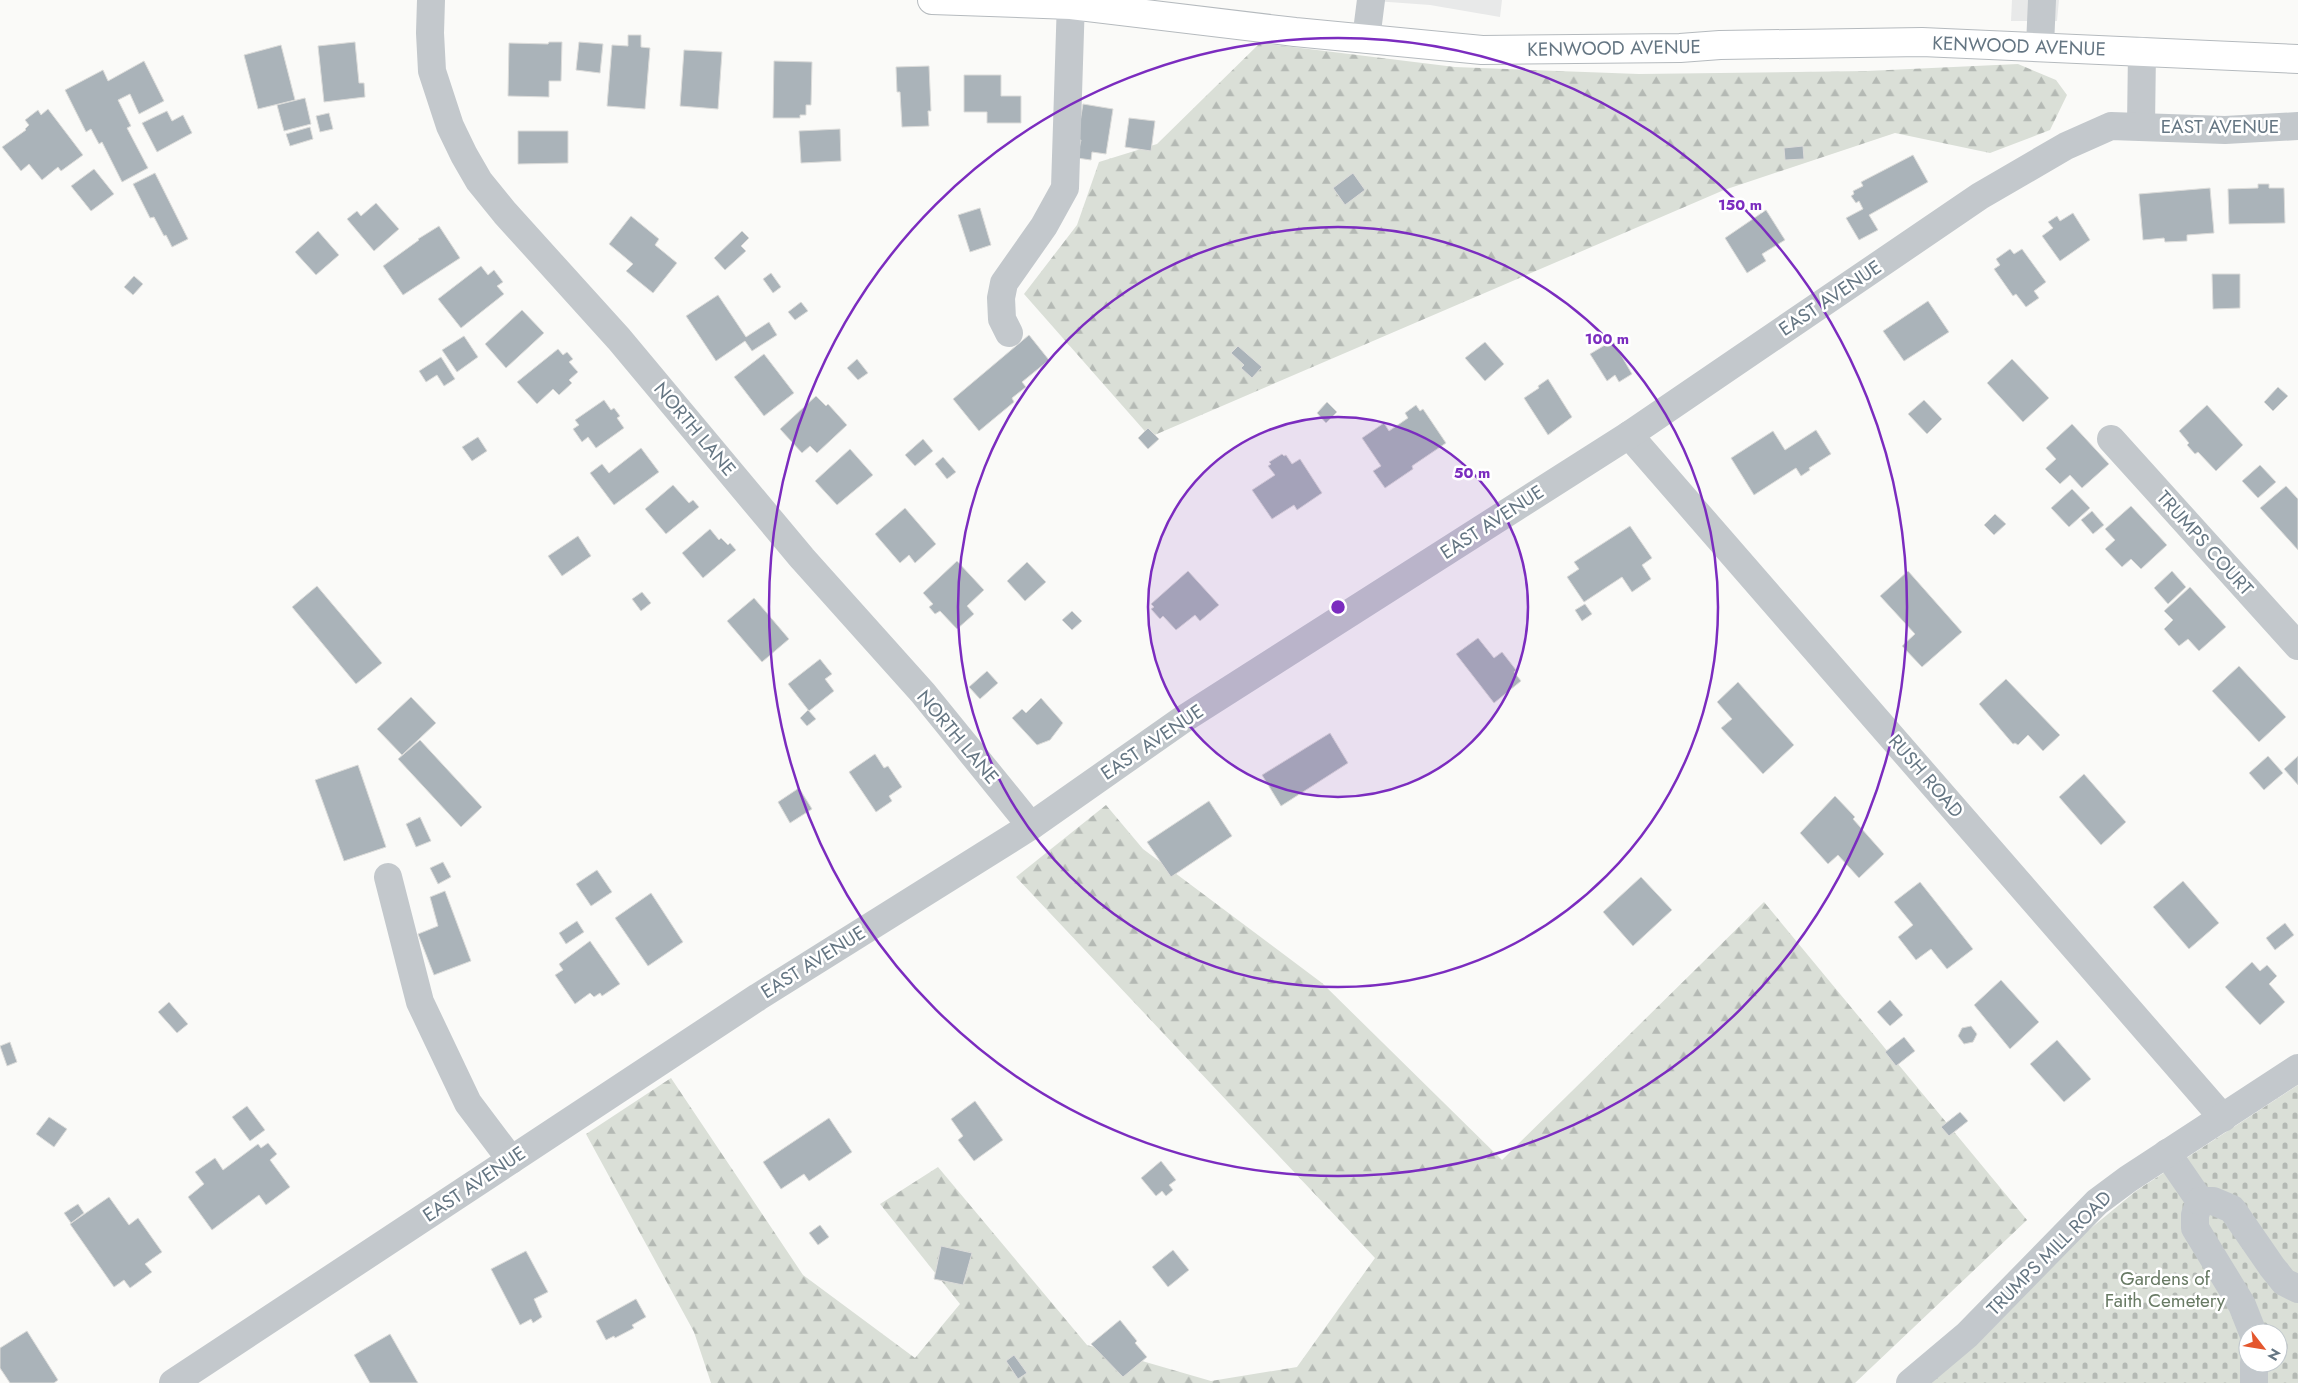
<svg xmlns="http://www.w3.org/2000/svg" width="2298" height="1383" font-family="Jost,sans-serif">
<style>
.built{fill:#e8e9e9}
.forest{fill:url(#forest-firs)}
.cemetery{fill:url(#cemetery-stones);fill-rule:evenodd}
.building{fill:#aab3b9;stroke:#dcdcda}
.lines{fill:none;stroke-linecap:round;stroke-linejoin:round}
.major-casing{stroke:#b5babe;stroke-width:30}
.minor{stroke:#c3c8cc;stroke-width:28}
.major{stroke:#fff;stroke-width:28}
.ring{fill:none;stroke:#7b2cbf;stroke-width:2.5}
.labels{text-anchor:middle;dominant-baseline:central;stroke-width:5;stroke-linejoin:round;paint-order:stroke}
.street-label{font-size:19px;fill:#657683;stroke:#fff}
.park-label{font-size:19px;fill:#687a64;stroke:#fff}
.centre{fill:#7b2cbf;stroke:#fff;stroke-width:2.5}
.ring-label{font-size:15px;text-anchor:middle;font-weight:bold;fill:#7b2cbf;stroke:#fff;stroke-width:5;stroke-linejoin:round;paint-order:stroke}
</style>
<defs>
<pattern id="forest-firs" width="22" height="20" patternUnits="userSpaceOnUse" patternTransform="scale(1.25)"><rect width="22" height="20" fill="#dadfd7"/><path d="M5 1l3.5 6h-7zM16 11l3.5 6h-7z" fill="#b4b9b4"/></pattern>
<pattern id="cemetery-stones" width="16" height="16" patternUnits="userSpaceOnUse" patternTransform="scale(1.25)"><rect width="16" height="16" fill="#dadfd7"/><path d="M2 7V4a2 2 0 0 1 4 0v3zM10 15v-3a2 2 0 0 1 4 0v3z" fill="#b4b9b4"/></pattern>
</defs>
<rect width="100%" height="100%" fill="#fafaf8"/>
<g class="built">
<path d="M1361 0H1502L1500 17 1430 5Z"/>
<path d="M2012 0H2059L2057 21H2011Z"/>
</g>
<g class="forest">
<path d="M1260 43 1455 67 1639 74 1867 71 2018 64 2056 80 2067 95 2050 130 1990 153 1895 133 1724 190 1150 437 1024 294 1077 225 1099 162 1157 144Z"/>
<path d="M1106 805 1143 849 1322 983 1502 1160 1764 902 2027 1220 1855 1383H711L694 1332 586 1134 671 1078 803 1275 915 1358 960 1304 880 1204 938 1167 1087 1345 1211 1381 1297 1367 1375 1258 1016 877Z"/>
</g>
<path class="cemetery" d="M2298 1085V1383H1925L2085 1233 2136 1191ZM2248 1333H2278V1363H2248Z"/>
<g class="building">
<path d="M628 35H641V47L650 48 645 109 607 106 612 45 628 46Z"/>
<path d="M355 42 359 83H364L365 97 324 102 318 46Z"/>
<path d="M549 42H562L561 81H549V97L508 96 509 43 548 44Z"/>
<path d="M579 42 603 44 600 73 576 70Z"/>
<path d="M281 45 295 100 258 109 244 55Z"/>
<path d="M684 50 722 52 718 109 680 106Z"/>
<path d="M144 61 164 101 139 114 130 94 118 100 131 126 127 128 148 168 122 182 102 142 99 144 91 129 86 132 65 90 103 70 108 81Z"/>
<path d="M774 61 812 62 811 105H806V115H800V118H773Z"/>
<path d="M929 66 931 111H928L929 126 902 127 900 92H897L896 67Z"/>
<path d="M964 75H1001V96H1021V123H987V112H964Z"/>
<path d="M305 98 311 124 284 131 277 105Z"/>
<path d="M1083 104 1113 109 1106 154 1092 152 1091 160 1077 158 1081 140H1077Z"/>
<path d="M48 109 83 155 61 171 58 167 42 180 29 164 21 171 2 147 26 130 25 129 29 125 25 120 38 110 41 115Z"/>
<path d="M167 111 172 121 183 115 192 133 157 152 142 123Z"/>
<path d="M329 113 333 129 320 132 316 116Z"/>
<path d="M1129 118 1155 121 1151 151 1125 147Z"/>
<path d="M310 127 313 139 290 146 286 134Z"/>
<path d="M840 129 841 161 801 163 799 131Z"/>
<path d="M518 131H568V163L518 164Z"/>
<path d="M1803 146 1804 159 1785 160 1784 148Z"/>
<path d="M1913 155 1928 182 1869 215 1878 230 1859 240 1846 218 1863 209 1859 201 1856 203 1851 196 1854 194 1853 191 1863 186 1861 182Z"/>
<path d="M94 169 114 194 91 211 71 186Z"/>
<path d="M155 173 188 239 172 247 166 235 164 236 154 217 150 218 133 184Z"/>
<path d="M1353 173 1365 190 1345 205 1333 188Z"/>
<path d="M2258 184H2269V188H2284L2285 223 2229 224 2228 189 2258 188Z"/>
<path d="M2210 188 2214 233 2187 235V241L2165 242 2164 238 2143 240 2139 194Z"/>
<path d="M376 203 399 229 374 251 347 219 357 211 361 216Z"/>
<path d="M980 208 991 245 970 252 958 215Z"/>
<path d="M1766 210 1785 240 1762 254 1766 261 1747 273 1725 238Z"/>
<path d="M2073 213 2090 240 2060 261 2042 236 2053 228 2048 222 2057 216 2060 221Z"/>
<path d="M631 216 659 239 655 245 677 263 653 293 626 271 633 264 609 244Z"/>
<path d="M439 226 460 258 403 295 383 266 419 240 418 239Z"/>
<path d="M318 231 339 255 316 275 295 252Z"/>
<path d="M742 231 749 238 741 246 746 251 725 270 714 258Z"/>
<path d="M2010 249 2014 254 2022 249 2046 282 2034 291 2039 298 2026 307 2016 294 2013 296 1994 269 2000 265 1996 259Z"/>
<path d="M481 266 488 275 494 270 503 282 497 286 504 294 461 328 438 299Z"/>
<path d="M771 273 781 287 773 293 763 279Z"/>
<path d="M2212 274H2240V308L2213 309Z"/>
<path d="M134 276 143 284 133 295 124 287Z"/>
<path d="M718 295 746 337 769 322 777 335 752 351 745 341 716 361 686 316Z"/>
<path d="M1928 301 1949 332 1904 361 1883 331Z"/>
<path d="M801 302 808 311 795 320 788 312Z"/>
<path d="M522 310 544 333 506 368 485 344Z"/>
<path d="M1029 335 1049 360 1022 382 1026 387 1012 398 1014 402 979 431 953 399Z"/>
<path d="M464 336 478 357 457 372 442 350Z"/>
<path d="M1610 336 1632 374 1619 382 1615 375 1607 381 1590 354 1605 345 1603 341Z"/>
<path d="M1485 342 1504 364 1485 381 1465 358Z"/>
<path d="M1238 346 1262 367 1252 378 1241 368 1244 365 1231 353Z"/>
<path d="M558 349 563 355 567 352 573 359 569 362 578 372 569 380 572 383 559 395 553 389 537 404 517 382Z"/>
<path d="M764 354 794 393 764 416 734 377Z"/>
<path d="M441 357 455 379 444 386 437 375 426 382 419 371Z"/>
<path d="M857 359 868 373 858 380 847 368Z"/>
<path d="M2012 359 2049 398 2023 422 1987 383Z"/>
<path d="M1548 379 1572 417 1548 435 1524 398 1539 388 1538 386Z"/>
<path d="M2278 387 2288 396 2273 411 2264 402Z"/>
<path d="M816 396 826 406 828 404 847 425 817 453 810 446 802 453 780 429Z"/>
<path d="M604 400 611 410 614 408 620 416 617 418 624 428 596 448 588 437 582 442 573 429 579 425 575 420Z"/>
<path d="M1924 400 1942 419 1927 434 1908 414Z"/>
<path d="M1327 402 1337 412 1326 423 1317 413Z"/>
<path d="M1416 405 1420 411 1423 409 1446 443 1412 466 1413 469 1385 488 1373 471 1381 466 1362 438 1384 423 1389 431 1408 418 1405 413Z"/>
<path d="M2207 405 2243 445 2216 471 2198 452 2195 454 2187 445 2189 443 2179 431Z"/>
<path d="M2072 424 2109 464 2082 488 2070 475 2060 484 2045 469 2056 459 2046 448Z"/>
<path d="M1148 428 1159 439 1148 449 1138 438Z"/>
<path d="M1816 430 1831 454 1809 468 1810 470 1801 476 1796 468 1754 495 1731 458 1773 431 1785 450Z"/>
<path d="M478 437 487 451 472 461 462 447Z"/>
<path d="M923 439 933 451 915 466 905 455Z"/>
<path d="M641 448 659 472 614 505 590 473 602 464 609 473Z"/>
<path d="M850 449 873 475 837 505 815 481Z"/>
<path d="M1282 454 1284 456 1286 455 1292 464 1300 459 1322 493 1297 510 1294 505 1272 519 1252 490 1275 475 1268 466 1271 464 1269 462Z"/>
<path d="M943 457 956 472 947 479 935 464Z"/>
<path d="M2260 465 2276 482 2258 498 2242 481Z"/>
<path d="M673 485 689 503 693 500 699 507 666 534 645 509Z"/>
<path d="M2286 486 2298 499V550L2260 508Z"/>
<path d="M2072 489 2090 508 2069 527 2051 508Z"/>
<path d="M2131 506 2167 545 2141 569 2131 559 2122 567 2105 549 2115 540 2105 529Z"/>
<path d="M905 508 936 544 915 563 909 555 900 563 875 534Z"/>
<path d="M2092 511 2104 525 2093 534 2081 520Z"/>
<path d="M1995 514 2006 524 1994 535 1984 525Z"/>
<path d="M1630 526 1652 558 1642 565 1651 579 1632 592 1622 577 1584 602 1567 577 1579 569 1574 562Z"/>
<path d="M710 529 719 540 721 538 728 545 730 543 736 550 703 578 682 553Z"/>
<path d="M578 536 591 556 562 576 548 556Z"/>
<path d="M957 561 984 590 967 606 974 614 957 629 940 611 935 614 929 607 933 604 923 593Z"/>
<path d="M1027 562 1046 582 1025 601 1007 581Z"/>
<path d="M1188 571 1219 605 1200 621 1195 615 1176 630 1163 616 1160 619 1151 609 1154 607 1151 604Z"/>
<path d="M1908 571 1962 632 1922 667 1902 646 1915 634 1880 596Z"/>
<path d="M2172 571 2186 587 2168 604 2154 588Z"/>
<path d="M317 586 382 663 356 684 292 607Z"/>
<path d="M2190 587 2226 627 2199 651 2188 639 2179 646 2164 629 2173 620 2164 611Z"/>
<path d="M642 592 651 603 641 611 632 599Z"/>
<path d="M754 598 789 639 762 662 727 621Z"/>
<path d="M1585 604 1592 614 1582 621 1575 610Z"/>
<path d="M1072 611 1082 621 1072 630 1062 620Z"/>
<path d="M1478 638 1494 658 1502 652 1516 670 1514 672 1521 681 1494 703 1456 654Z"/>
<path d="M820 659 832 674 825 679 834 691 809 711 788 684Z"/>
<path d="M2239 666 2286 717 2259 742 2212 691Z"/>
<path d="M987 671 998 683 980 699 969 687Z"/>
<path d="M2006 679 2060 735 2043 751 2028 735 2018 745 2015 743 2013 744 1979 704Z"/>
<path d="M1738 682 1794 745 1763 774 1721 728 1732 719 1717 702Z"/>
<path d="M411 697 436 723 402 755 377 729Z"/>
<path d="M1041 698 1063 723 1050 740 1037 745 1012 718 1022 709 1026 713Z"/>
<path d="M808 710 816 719 807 726 800 718Z"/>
<path d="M1330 733 1348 763 1281 806 1262 775Z"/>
<path d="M420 740 482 807 461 827 398 759Z"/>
<path d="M875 754 884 768 888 766 902 787 889 796 892 801 876 812 849 772Z"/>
<path d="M2268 756 2283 773 2264 790 2249 773Z"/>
<path d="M2298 756V785L2284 769Z"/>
<path d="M358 765 386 847 344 861 315 780Z"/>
<path d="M2084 774 2126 822 2101 845 2059 797Z"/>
<path d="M799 788 812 809 790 823 778 802Z"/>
<path d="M1835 796 1855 817 1853 819 1884 854 1859 878 1838 855 1828 864 1800 833Z"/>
<path d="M1209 801 1232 836 1171 877 1147 842Z"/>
<path d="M420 817 431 841 416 847 406 824Z"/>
<path d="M443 862 451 877 438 884 430 868Z"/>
<path d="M597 870 612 892 591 906 576 884Z"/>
<path d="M1641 877 1672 910 1633 946 1603 912Z"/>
<path d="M2183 881 2219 923 2189 949 2153 907Z"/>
<path d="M1920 882 1973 949 1947 969 1931 949 1916 960 1898 937 1913 925 1894 902Z"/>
<path d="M445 891 471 961 434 975 418 934 438 926 430 897Z"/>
<path d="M651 893 683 942 648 966 615 918Z"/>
<path d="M577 921 584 932 566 944 559 933Z"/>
<path d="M2285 923 2294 935 2275 950 2266 938Z"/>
<path d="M590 941 620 984 602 996 600 993 594 997 590 993 575 1004 555 975 563 970 559 964Z"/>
<path d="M2252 962 2260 971 2267 965 2277 976 2269 984 2285 1002 2260 1025 2225 987Z"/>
<path d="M2001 980 2039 1022 2010 1049 1974 1005Z"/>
<path d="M1890 1000 1903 1015 1890 1026 1877 1012Z"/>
<path d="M169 1002 188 1024 177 1033 158 1012Z"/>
<path d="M1971 1026 1977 1034 1973 1042 1964 1044 1958 1036 1962 1028Z"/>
<path d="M1904 1037 1915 1051 1896 1066 1885 1052Z"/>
<path d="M2057 1040 2091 1079 2064 1102 2030 1064Z"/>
<path d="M10 1042 17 1062 7 1066 0 1046Z"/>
<path d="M975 1101 1003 1140 974 1161 958 1140 963 1136 951 1119Z"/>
<path d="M247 1106 265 1130 250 1141 232 1117Z"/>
<path d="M1960 1112 1968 1121 1949 1136 1941 1127Z"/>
<path d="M49 1117 67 1129 54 1147 36 1134Z"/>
<path d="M829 1118 852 1152 809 1181 804 1174 781 1189 763 1162Z"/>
<path d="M268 1143 277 1154 270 1160 290 1187 266 1205 259 1195 212 1230 188 1197 204 1184 195 1172 215 1158 223 1170 258 1144 261 1148Z"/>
<path d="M1161 1161 1176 1180 1169 1185 1173 1190 1166 1196 1162 1191 1156 1196 1141 1178Z"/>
<path d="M109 1197 129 1225 138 1218 162 1252 145 1264 152 1272 130 1288 124 1280 114 1287 70 1224Z"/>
<path d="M78 1204 84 1213 71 1223 64 1213Z"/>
<path d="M820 1225 829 1237 818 1245 809 1233Z"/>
<path d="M941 1246 972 1253 963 1285 934 1279Z"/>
<path d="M1173 1250 1189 1270 1168 1287 1152 1267Z"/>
<path d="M526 1251 548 1292 534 1299 542 1317 533 1323 531 1319 520 1325 491 1269Z"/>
<path d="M636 1299 646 1317 632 1325 634 1328 615 1338 614 1336 606 1340 596 1321Z"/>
<path d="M1120 1320 1137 1341 1135 1343 1147 1357 1123 1377 1091 1344Z"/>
<path d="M27 1331 58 1380 54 1383H10L0 1368V1348Z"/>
<path d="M390 1334 418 1383H370L354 1355Z"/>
<path d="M1014 1355 1027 1373 1018 1379 1006 1361Z"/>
</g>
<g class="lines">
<g class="major-casing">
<path id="major" d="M932 0 1071 5 1295 32 1482 50 1680 48 1720 45 1922 42 2298 59"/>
</g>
<g class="minor">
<path d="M431 0 430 33 432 71 450 126 464 155 479 181 505 213 619 339 802 558 923 693 1031 826"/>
<path d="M1366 39 1371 0"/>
<path d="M2040 46 2042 0"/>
<path d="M2141 126 2142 51"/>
<path d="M1009 333 1002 319 1001 298 1004 283 1044 226 1065 188 1071 0"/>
<path d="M1629 435 2223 1118"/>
<path d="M2111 439 2298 646"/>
<path d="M388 877 420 1002 468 1103 511 1160"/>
<path d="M2167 1153 2200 1201"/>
<path d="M2200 1201 2195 1215V1228L2242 1305 2253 1333"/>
<path d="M2200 1201H2213L2232 1209 2272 1267 2284 1282 2298 1289"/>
<path d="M173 1383 758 997 1031 826 1182 720 1629 435 1980 196 2066 146 2111 126 2225 130 2298 126"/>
<path d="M1910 1383 1967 1335 2097 1202 2128 1179 2298 1068"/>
<path d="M2254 1383V1363"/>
</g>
<use href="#major" class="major"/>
</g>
<circle cx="1338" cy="607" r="190" fill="#7b2cbf" fill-opacity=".12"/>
<g class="ring">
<circle cx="1338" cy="607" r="190"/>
<circle cx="1338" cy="607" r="380"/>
<circle cx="1338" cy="607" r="569"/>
</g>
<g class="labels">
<g class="street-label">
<text transform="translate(2019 46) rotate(2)">KENWOOD AVENUE</text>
<text transform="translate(1614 48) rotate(-1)">KENWOOD AVENUE</text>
<text x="2220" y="126">EAST AVENUE</text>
<text transform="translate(1830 298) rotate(-34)">EAST AVENUE</text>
<text transform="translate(695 429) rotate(50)">NORTH LANE</text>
<text transform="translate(1492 522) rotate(-33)">EAST AVENUE</text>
<text transform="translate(2205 543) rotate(48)">TRUMPS COURT</text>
<text transform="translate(958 737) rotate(50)">NORTH LANE</text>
<text transform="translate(1152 742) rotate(-34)">EAST AVENUE</text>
<text transform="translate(1926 776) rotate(49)">RUSH ROAD</text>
<text transform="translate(813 962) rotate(-32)">EAST AVENUE</text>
<text transform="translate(474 1184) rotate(-34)">EAST AVENUE</text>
<text transform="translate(2049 1253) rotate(-45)">TRUMPS MILL ROAD</text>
</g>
<g class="park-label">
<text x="2165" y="1278">Gardens of<tspan x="2165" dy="22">Faith Cemetery</tspan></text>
</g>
</g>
<circle cx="1338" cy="607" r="8" class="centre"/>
<g class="ring-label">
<text x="1740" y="210">150 m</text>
<text x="1607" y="344">100 m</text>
<text x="1472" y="478">50 m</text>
</g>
<g transform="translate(2263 1348) rotate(121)"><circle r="24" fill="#ffffff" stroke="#c1c8cd"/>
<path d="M0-4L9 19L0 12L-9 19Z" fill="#e4572e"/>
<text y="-8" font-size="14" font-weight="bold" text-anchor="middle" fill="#657683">N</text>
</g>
</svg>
